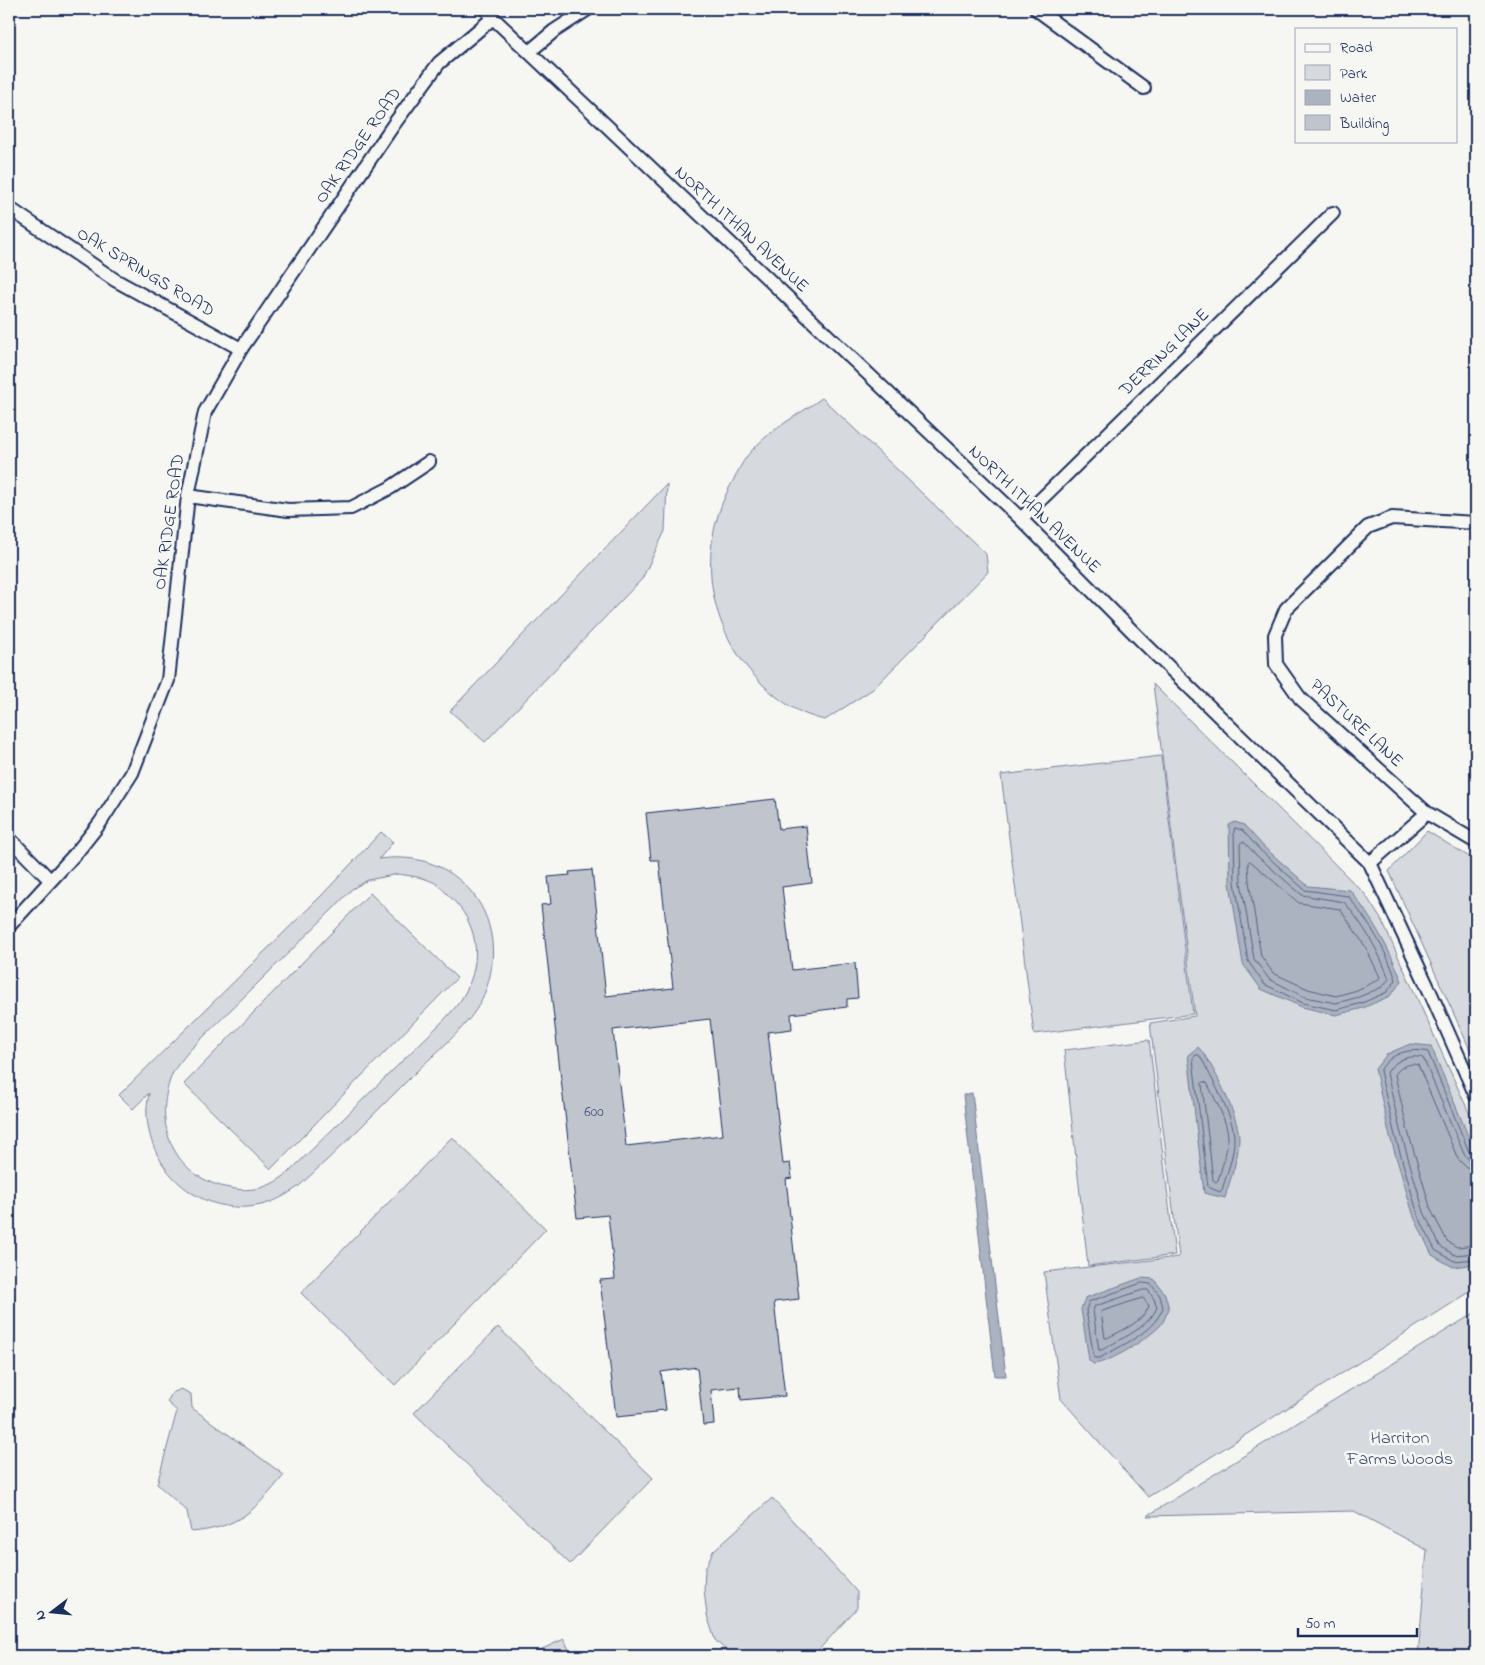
<svg xmlns="http://www.w3.org/2000/svg" width="1485" height="1665" font-family="'Indie Flower',sans-serif">
<style>
.green{fill:#d6d9dd;stroke:#78849e;fill-rule:evenodd}
.water{fill:#abb2c0;stroke:#717e99}
.lines{fill:none;stroke-linecap:round;stroke-linejoin:round}
.shore{stroke:#556385;stroke-width:1}
.building{fill:#c0c4cd;stroke:#1b2f5e;fill-rule:evenodd}
.street-casing{stroke:#1b2f5e;stroke-width:16}
.street{stroke:#f6f6f2;stroke-width:12}
.labels{text-anchor:middle;dominant-baseline:central;stroke-width:5;stroke-linejoin:round;paint-order:stroke}
.number-label{font-size:15px;fill:#44547a}
.street-label{font-size:18px;fill:#1b2f5e;stroke:#f6f6f2}
.park-label{font-size:18px;fill:#405177;stroke:#f6f6f2}
</style>
<rect width="100%" height="100%" fill="#f6f6f2"/>
<filter id="ink" filterUnits="userSpaceOnUse"><feTurbulence type="fractalNoise" baseFrequency=".02" numOctaves="2"/><feDisplacementMap in="SourceGraphic" scale="10" xChannelSelector="R" yChannelSelector="G"/><feConvolveMatrix kernelMatrix="1 2 1 2 8 2 1 2 1" color-interpolation-filters="sRGB"/></filter>
<g filter="url(#ink)">
<g class="green">
<path d="M822 398 986 554 988 572 873 689 825 720C800 715 781 702 763 685 706 629 694 548 734 479 738 471 742 463 747 456 767 431 797 416 822 398Z"/>
<path d="M667 484 665 531 642 579 485 742 450 711Z"/>
<path d="M1153 684 1365 894 1382 921 1476 1128V1288L1148 1497 1061 1399 1044 1272 1179 1257 1150 1023 1195 1016Z"/>
<path d="M1161 756 1193 1014 1034 1034 1001 775Z"/>
<path d="M1427 831 1476 861V1063L1389 871Z"/>
<path d="M381 832 393 842 379 859C416 854 449 864 473 894 497 924 498 967 481 1001 470 1024 439 1050 420 1068 380 1108 340 1149 298 1187 286 1195 275 1202 261 1205 203 1218 150 1173 147 1116 146 1108 148 1100 149 1093L133 1109 119 1095 322 895ZM398 874C410 876 424 877 435 883 440 886 445 892 449 896 478 922 483 959 465 993 460 1003 451 1012 444 1020L288 1173C283 1177 277 1181 271 1184 259 1190 243 1191 230 1188 177 1179 153 1129 170 1080 173 1069 182 1060 189 1051L335 907 352 889 368 880Z"/>
<path d="M370 893 457 978 271 1169 184 1084Z"/>
<path d="M1149 1040 1175 1255 1088 1266 1064 1050Z"/>
<path d="M452 1137 546 1229 395 1385 301 1293Z"/>
<path d="M1476 1312V1656H1418L1427 1550 1354 1511 1147 1516Z"/>
<path d="M498 1327 653 1478 570 1564 414 1413Z"/>
<path d="M181 1389 191 1394 192 1408 284 1475C255 1511 238 1528 191 1532L187 1511 157 1484 177 1411 167 1402 172 1393Z"/>
<path d="M772 1498 857 1592V1608L813 1656H732L715 1640 707 1615 704 1590 705 1569 713 1551Z"/>
<path d="M564 1639 572 1656H527Z"/>
</g>
<g class="water">
<path d="M1235 822 1244 825 1264 847 1308 886 1350 890C1372 918 1389 948 1402 981L1390 996 1363 1008 1336 1015 1302 1007 1261 989 1243 964 1230 883 1229 825Z"/>
<path d="M1410 1044 1431 1046 1476 1155V1264L1453 1267 1432 1255 1414 1217 1389 1133 1375 1069 1387 1054Z"/>
<path d="M1198 1047C1212 1061 1239 1118 1239 1138 1239 1158 1230 1179 1225 1198L1204 1193 1188 1055Z"/>
<path d="M972 1093 1006 1376H995L963 1095Z"/>
<path d="M1141 1278 1154 1279 1165 1294 1169 1309C1166 1314 1164 1322 1160 1326 1147 1339 1110 1363 1093 1364L1089 1360 1081 1309 1085 1298Z"/>
</g>
<g class="lines">
<g class="shore">
<path d="M1235 828 1242 830 1260 850 1305 890 1348 896C1368 921 1386 949 1396 980L1387 992 1362 1003 1336 1010 1303 1003 1264 984 1248 961 1235 882 1234 831Z"/>
<path d="M1242 842H1244L1256 855 1302 895 1344 902C1363 924 1379 951 1389 979L1382 987 1359 997 1336 1003 1305 997 1269 979 1254 959 1241 882 1240 844Z"/>
<path d="M1250 861 1299 903 1340 909 1365 946 1380 977 1378 980 1357 990 1336 996 1308 989 1273 973 1261 956 1249 881 1248 863Z"/>
<path d="M1196 1055H1199L1204 1063C1214 1084 1232 1113 1234 1136 1235 1153 1227 1173 1222 1190L1220 1192 1208 1187 1193 1059Z"/>
<path d="M1204 1082 1207 1083C1214 1097 1228 1122 1228 1138 1227 1152 1222 1167 1218 1180L1216 1182 1213 1180 1202 1084Z"/>
<path d="M1476 1155H1472L1469 1152 1428 1052C1409 1047 1389 1054 1380 1071L1394 1132 1418 1215 1435 1250 1454 1261 1476 1259"/>
<path d="M1476 1161 1469 1160 1464 1154 1423 1058C1410 1054 1394 1060 1387 1073L1400 1130 1424 1212 1440 1246 1455 1255 1476 1253"/>
<path d="M1476 1169 1466 1167 1458 1159 1418 1065C1410 1062 1399 1067 1395 1075L1407 1128 1431 1210 1447 1241 1457 1247 1476 1245"/>
<path d="M1142 1283 1151 1284 1160 1296 1163 1308C1152 1334 1123 1344 1100 1358H1094L1086 1310 1089 1302Z"/>
<path d="M1143 1290H1148L1154 1299 1157 1308C1146 1330 1121 1338 1102 1350H1099L1093 1311 1094 1307Z"/>
<path d="M1143 1298 1149 1306C1143 1322 1121 1331 1107 1338H1105L1101 1312Z"/>
</g>
</g>
<path class="building" d="M775 799 779 829 806 826 812 883 782 887 792 970 855 963 858 998 847 999V1007L791 1014 792 1029 768 1032 783 1164 790 1163 792 1178 786 1179 799 1299 774 1302 785 1396 741 1400 740 1387 711 1390 714 1424 703 1425 697 1367 661 1372 666 1410 655 1411V1413L616 1417 600 1280 615 1279 608 1215 577 1218 541 905 551 904 548 877 570 875 569 872 592 870 606 996 673 988 659 860H651L646 813ZM710 1019 723 1135 626 1146 613 1030Z"/>
<g class="lines">
<g class="street-casing">
<g id="street">
<path d="M486 9 493 18 1021 519 1145 644 1370 863 1431 994 1476 1096"/>
<path d="M1036 9 1144 88"/>
<path d="M529 52 554 31 588 9"/>
<path d="M9 208 115 280 241 349"/>
<path d="M188 496 288 510 351 508 390 488 429 462"/>
<path d="M1021 519 1333 213"/>
<path d="M1476 523 1392 518 1368 527 1286 609 1275 635 1276 664 1300 698 1427 813 1476 842"/>
<path d="M9 838 50 880"/>
<path d="M1370 863 1427 813"/>
<path d="M9 926 77 852 100 823 132 773 168 680 188 496 205 412 241 349 394 124 439 63 493 18"/>
</g>
</g>
<use href="#street" class="street"/>
</g>
</g>
<g class="labels">
<g class="number-label">
<text x="594" y="1112">600</text>
</g>
<g class="street-label">
<text transform="translate(359 146) rotate(-55)">OAK RIDGE ROAD</text>
<text transform="translate(741 230) rotate(43)">NORTH ITHAN AVENUE</text>
<text transform="translate(145 273) rotate(31)">OAK SPRINGS ROAD</text>
<text transform="translate(1165 353) rotate(-44)">DERRING LANE</text>
<text transform="translate(1034 510) rotate(44)">NORTH ITHAN AVENUE</text>
<text transform="translate(170 522) rotate(-82)">OAK RIDGE ROAD</text>
<text transform="translate(1356 724) rotate(43)">PASTURE LANE</text>
</g>
<g class="park-label">
<text x="1400" y="1439">Harriton<tspan x="1400" dy="21">Farms Woods</tspan></text>
</g>
</g>
<rect width="1485" height="1665" fill="none" stroke="#f6f6f2" stroke-width="30"/>
<rect x="15" y="15" width="1455" height="1635" fill="none" stroke="#1b2f5e" stroke-width="2" filter="url(#ink)"/>
<rect x="1295" y="28" width="162" height="115" fill="#f6f6f2" stroke="#9ea6b7"/>
<rect x="1305" y="44" width="25" height="8" fill="#f6f6f2" stroke="#9ea6b7"/>
<text x="1340" y="52" font-size="15" fill="#1b2f5e">Road</text>
<rect x="1305" y="65" width="25" height="15" fill="#d6d9dd" stroke="#9ea6b7"/>
<text x="1340" y="78" font-size="15" fill="#1b2f5e">Park</text>
<rect x="1305" y="90" width="25" height="15" fill="#abb2c0" stroke="#9ea6b7"/>
<text x="1340" y="102" font-size="15" fill="#1b2f5e">Water</text>
<rect x="1305" y="115" width="25" height="15" fill="#c0c4cd" stroke="#9ea6b7"/>
<text x="1340" y="128" font-size="15" fill="#1b2f5e">Building</text>
<g transform="translate(52 1612) rotate(254)" stroke="#f6f6f2" stroke-width="4" paint-order="stroke">
<path d="M0-4L9 19L0 12L-9 19Z" fill="#1b2f5e"/>
<text y="-8" font-size="14" font-weight="bold" text-anchor="middle" fill="#1b2f5e">N</text>
</g>
<path d="M1298 1628v8h119v-8" fill="none" stroke="#1b2f5e" stroke-width="2.5"/>
<text x="1305" y="1628" font-size="15" fill="#1b2f5e" stroke="#f6f6f2" stroke-width="4" paint-order="stroke">50 m</text>
</svg>
